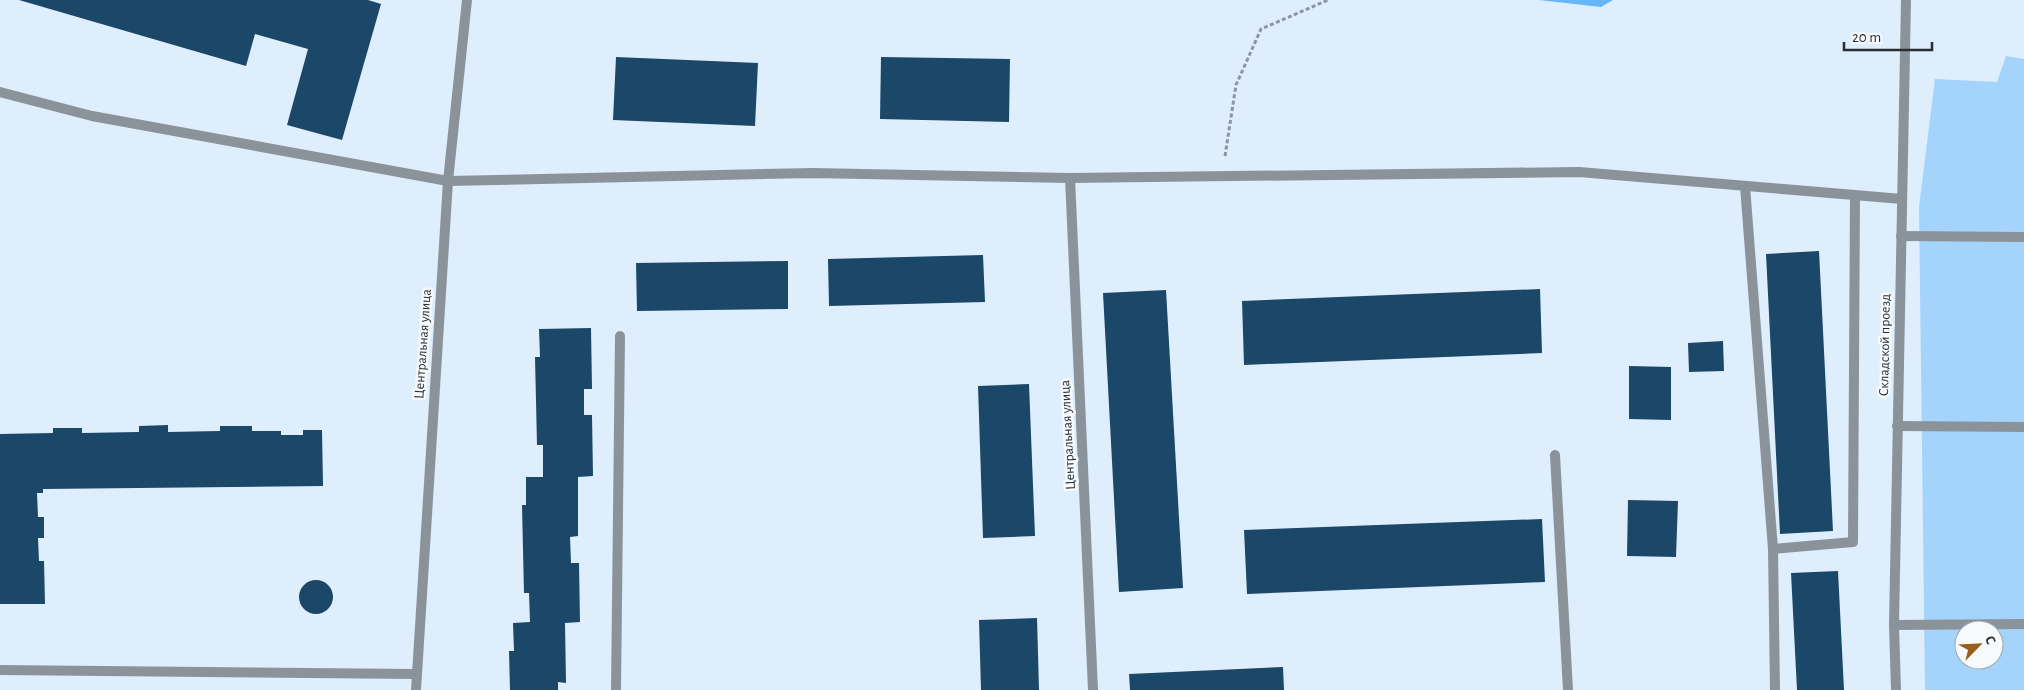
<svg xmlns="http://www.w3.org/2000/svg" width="2024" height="690" font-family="'Alegreya Sans',sans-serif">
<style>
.green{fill:#a4d4fc;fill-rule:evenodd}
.water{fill:#66b7f9}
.building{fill:#1b4768}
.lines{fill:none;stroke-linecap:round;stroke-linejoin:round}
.path{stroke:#8a96a0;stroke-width:3;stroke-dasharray:4 2.5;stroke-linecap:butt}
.service{stroke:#8b939a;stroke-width:10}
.minor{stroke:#8b939a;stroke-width:10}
.labels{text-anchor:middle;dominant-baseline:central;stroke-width:5;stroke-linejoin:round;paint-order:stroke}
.street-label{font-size:14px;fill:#262d33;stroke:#f6fafd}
</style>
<rect width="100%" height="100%" fill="#deeefc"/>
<path class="green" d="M2006 56 2024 59V690H1925L1919 207 1935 79 1997 82ZM1964 630H1994V660H1964Z"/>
<path class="water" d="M1539 0H1613L1601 7Z"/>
<g class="building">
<path d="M19 0H368L381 4 342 140 287 125 308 49 255 34 246 66Z"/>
<path d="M616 57 758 63 755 126 613 120Z"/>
<path d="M881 57 1010 59 1009 122 880 119Z"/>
<path d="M1819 251 1833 531 1780 534 1766 254Z"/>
<path d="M983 255 985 302 829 306 828 259Z"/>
<path d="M788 261V309L637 311 636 263Z"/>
<path d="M1540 289 1542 353 1244 365 1242 301Z"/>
<path d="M1166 290 1183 588 1119 592 1103 293Z"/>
<path d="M591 328 592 389H584V415H592L593 476 578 477V536L570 537 571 563H579L580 622 565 623 566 683 558 682V690H510L509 651H514L513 623 530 622 529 593H524L522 505H526V477H543V445H537L535 357H540L539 329Z"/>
<path d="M1723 341 1724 371 1689 372 1688 343Z"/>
<path d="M1629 366 1671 367V420L1629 419Z"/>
<path d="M1029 384 1035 536 983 538 978 386Z"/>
<path d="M168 425V432L220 431V426H252V431H281V435H303V430H322L323 486 43 489V493H37L38 517H44V538H38L39 561H44L45 604H0V434L53 433V428H82V433L139 432V426Z"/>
<path d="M1628 500 1678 501 1676 557 1627 556Z"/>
<path d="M1542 519 1545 582 1247 594 1244 530Z"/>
<path d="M1838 571 1844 690H1797L1791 573Z"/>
<circle cx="316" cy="597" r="17"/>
<path d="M1037 618 1039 690H981L979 620Z"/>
<path d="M1283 667 1284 690H1130L1129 674Z"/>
</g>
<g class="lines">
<path class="path" d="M1225 156 1236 85 1261 29 1328 0"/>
<g class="service">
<path d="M1745 186 1773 549"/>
<path d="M1901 236 2024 237"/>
<path d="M1897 426 2024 427"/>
<path d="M1555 455 1568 690"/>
<path d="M1894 625 2024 624"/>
<path d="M0 670 415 674"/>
<path d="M616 690 620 336"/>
<path d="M1775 690 1773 549 1853 542 1855 195"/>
</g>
<g class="minor">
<path d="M0 92 92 116 448 181 813 173 1070 178 1579 172 1902 199"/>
<path d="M1070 178 1093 690"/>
<path d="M416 690 448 181 467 0"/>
<path d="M1896 690 1894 625 1906 0"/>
</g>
</g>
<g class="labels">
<g class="street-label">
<text transform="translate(423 344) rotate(-86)">Центральная улица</text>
<text transform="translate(1885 345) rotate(-89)">Складской проезд</text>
<text transform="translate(1068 435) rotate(-93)">Центральная улица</text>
</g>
</g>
<g transform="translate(1979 645) rotate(66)"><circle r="24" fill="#f6fafd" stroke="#a3a8ac"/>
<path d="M0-4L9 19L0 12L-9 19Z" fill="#985e1c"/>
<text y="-8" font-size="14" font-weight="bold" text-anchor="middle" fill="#262d33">С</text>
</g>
<path d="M1844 42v8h88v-8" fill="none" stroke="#262d33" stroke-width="2.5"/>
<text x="1852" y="42" font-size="15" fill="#262d33" stroke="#f6fafd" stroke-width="4" paint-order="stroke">20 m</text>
</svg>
